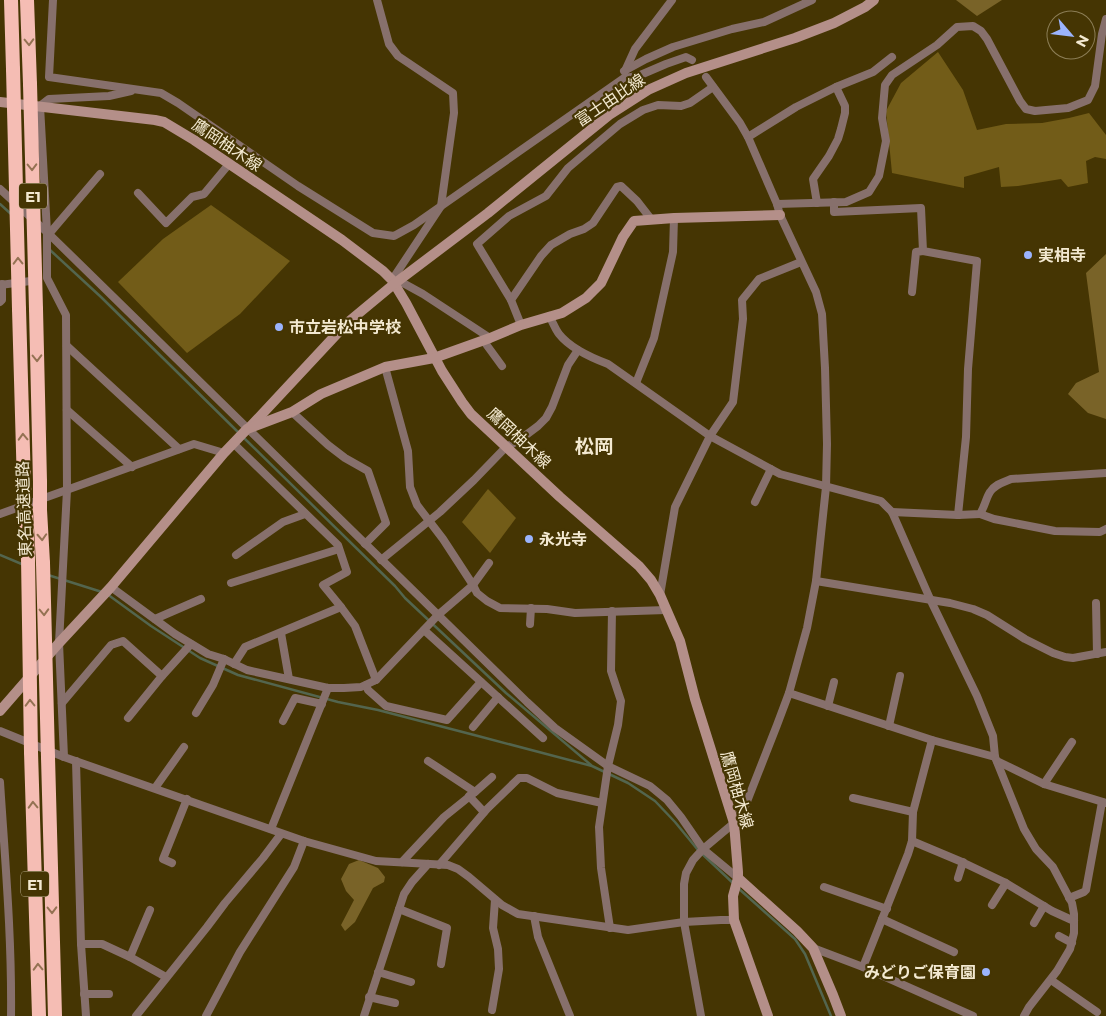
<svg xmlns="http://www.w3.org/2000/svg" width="1106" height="1016" font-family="Montserrat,'Noto Sans JP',sans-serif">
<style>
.green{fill:#725c18}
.forest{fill:#796328}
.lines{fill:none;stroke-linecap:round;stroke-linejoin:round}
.stream{stroke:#53654e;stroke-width:2.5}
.street{stroke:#87706c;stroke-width:8}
.secondary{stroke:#b48f89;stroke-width:10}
.highway{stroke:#f5bdb4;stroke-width:14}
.highway-bridge{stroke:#f5bdb4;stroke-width:14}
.oneway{stroke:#947253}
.poi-dot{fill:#9bb4fd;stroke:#453503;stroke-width:2}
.labels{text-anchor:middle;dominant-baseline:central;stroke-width:4.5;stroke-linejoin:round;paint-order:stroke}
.shield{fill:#453503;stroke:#bfb393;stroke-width:1}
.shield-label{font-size:15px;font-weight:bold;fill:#f3e9d1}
.street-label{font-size:16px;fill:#f3e9d1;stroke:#453503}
.poi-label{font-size:16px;font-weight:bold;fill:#f3e9d1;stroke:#453503;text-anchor:start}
.quarter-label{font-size:19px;font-weight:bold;fill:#f3e9d1;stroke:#453503}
</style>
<rect width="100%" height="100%" fill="#453503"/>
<g class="green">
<path d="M938 52 963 90 977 130 1006 124 1042 123 1069 118 1089 113 1106 135V159L1095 157 1086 161 1088 183 1068 187 1061 179 1018 186 1001 187 999 167 964 177V188L892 173 886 111 901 83Z"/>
<path d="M211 205 290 261 240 314 187 353 118 282 163 239Z"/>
<path d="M488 489 516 518 490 553 462 522Z"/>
</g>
<g class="forest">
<path d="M956 0H1002L977 16Z"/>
<path d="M1106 254V419L1088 413 1068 394 1076 383 1099 372 1086 273Z"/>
<path d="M359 860 378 868 385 877 384 882 373 888 355 922 345 931 341 925 354 900 346 891 341 879 349 864Z"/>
</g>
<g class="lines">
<g class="stream">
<path d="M0 204 11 214"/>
<path d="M50 250 101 297 240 434"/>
<path d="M244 438 395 586 405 598 506 693 591 765"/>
<path d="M0 555 24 565"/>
<path d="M48 575 102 592"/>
<path d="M107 594 151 626 200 658 238 675 338 702 378 710 478 736 592 766 628 783 655 801 675 822 698 850 734 884"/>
<path d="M738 888 795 939 805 954 831 1016"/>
</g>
<g class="street">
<path d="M53 0 49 77 161 93 178 103 298 186 373 233 394 236 414 225 624 78 638 76 666 64 686 57 692 60"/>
<path d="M377 0 389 44 398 56 453 93 454 113 441 206 392 280"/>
<path d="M624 71 646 59 673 47 732 29 764 22 812 0"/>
<path d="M625 71 635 49 672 0"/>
<path d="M748 137 796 107 836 87 873 72 892 57"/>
<path d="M0 189 49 234 527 702 555 728 608 766 650 786 667 800 681 817 703 849 738 878"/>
<path d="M138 193 166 223 192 197 204 194 229 164"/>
<path d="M834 202V212L921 208 923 251 977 261 968 369 966 437 958 515"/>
<path d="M817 203 813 179 829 156 838 139 841 129 845 113V106L836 87"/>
<path d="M777 204 846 202 869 192 879 176 886 141 882 118 885 85 892 75 937 45 957 27 973 26 981 31 987 39 1020 101 1026 109 1035 111 1068 108 1088 100 1095 86 1102 34 1106 19"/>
<path d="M49 234 100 174"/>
<path d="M394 284 403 283 423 294 490 338"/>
<path d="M0 285 38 280"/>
<path d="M912 292 916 252 923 251"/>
<path d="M511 300 477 244 509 216 546 196 568 168 620 124 643 110 658 105 681 106 690 103 713 87"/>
<path d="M0 302 2 300V284"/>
<path d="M549 316C553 322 555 329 559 334 570 348 592 358 608 364L710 436 780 474 881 501 892 512 931 601 977 696 993 736 995 757 1024 829 1036 849 1053 867 1072 903 1074 914V933L1070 949 1057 971 1029 1007 1024 1016"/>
<path d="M521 325 511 300 541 256 551 245 570 234 584 229 593 223 617 187 621 186 637 201 651 219"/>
<path d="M483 340 502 366"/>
<path d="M67 346 179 449"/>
<path d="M385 367 408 451 410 487 417 505 443 539 473 585 477 593 487 601 500 608 547 609 575 613 666 610"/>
<path d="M636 383 654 338 673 252 674 218"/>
<path d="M67 410 132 467"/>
<path d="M292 412 328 445 345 458 368 471 386 523 365 544"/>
<path d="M755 502 771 469"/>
<path d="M892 512 958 515 980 514C985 506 986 498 990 492 995 484 1004 482 1011 479L1106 473"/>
<path d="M0 514 194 444 224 453"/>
<path d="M980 514 994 519 1055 531 1100 532 1106 529"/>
<path d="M236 555 283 522 305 514"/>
<path d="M381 560 440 512 474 480 506 447 518 441 538 426 546 418 552 407 568 365 578 350"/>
<path d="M816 581 950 603 973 609 987 615 1025 639 1053 653 1065 657 1073 658 1106 652"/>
<path d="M231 583 339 549"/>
<path d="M111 587 175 634 208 654 224 659 247 670 328 688H344L361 687 376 680 438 615 473 585 489 563"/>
<path d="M660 595 675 507 710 436 733 402 743 319 742 300 759 279 801 262"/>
<path d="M1096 603 1097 654"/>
<path d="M341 607 355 626 376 680"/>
<path d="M155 619 201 599"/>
<path d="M530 624 531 608"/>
<path d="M424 630 543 738"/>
<path d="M281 633 289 679"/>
<path d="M234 664 245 647 341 607 323 585 347 572 338 545 234 444"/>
<path d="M366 685 368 690 386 706 447 720 481 682"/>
<path d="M789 693 932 740 995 757"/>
<path d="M62 703 111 645 123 641 162 676 191 644"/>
<path d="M828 706 834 682"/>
<path d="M196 713 213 685 224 659"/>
<path d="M128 718 162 676"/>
<path d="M283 721 295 698 322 704"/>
<path d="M889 726 900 676"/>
<path d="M473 727 498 697"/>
<path d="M0 731 64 757 304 841 376 861 448 865 458 869 469 877 502 905 518 914 628 930 684 922 721 920H734"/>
<path d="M64 757 59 643 67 490 66 315 47 278V232L40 106 49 99 109 96 131 91"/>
<path d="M76 761 81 944 86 1016"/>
<path d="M997 761 1044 784 1106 803"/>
<path d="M0 782C5 860 12 938 11 1016"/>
<path d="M1044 784 1072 742"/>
<path d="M155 788 184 747"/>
<path d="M475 792 492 777"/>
<path d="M469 796 484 812"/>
<path d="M853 798 913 812"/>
<path d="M271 829 328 688"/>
<path d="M912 841 962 862 1004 882 1052 911 1074 921"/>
<path d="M402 862 444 817 475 792 428 761"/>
<path d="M172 863 163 859 187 799"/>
<path d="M439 865 487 809 519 778H527L557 793 602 803"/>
<path d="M958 878 963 862"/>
<path d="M824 887 887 909"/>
<path d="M1069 898 1084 892 1086 890 1102 802"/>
<path d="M992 905 1006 883"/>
<path d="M399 909 447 928 441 964"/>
<path d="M534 916 538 937 570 1016"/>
<path d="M882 919 954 952"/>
<path d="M1034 923 1044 906"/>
<path d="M610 928 601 868 599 827 608 766 618 725 621 701 611 671 612 611"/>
<path d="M1059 936 1072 943"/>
<path d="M81 944H102L130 957 166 977"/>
<path d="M813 948 863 967 973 1016"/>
<path d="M130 957 150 910"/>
<path d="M863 967 908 854 912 841 913 812 932 740"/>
<path d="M378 972 411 982"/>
<path d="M1051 980 1097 1012"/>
<path d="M84 994H109"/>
<path d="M369 997 395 1003"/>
<path d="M492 1010 499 969 498 949 493 928 495 900"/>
<path d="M136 1016 207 927 225 903 263 858 281 834"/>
<path d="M206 1016 240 952 294 867 304 841"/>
<path d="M364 1016 404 894 412 882 428 864"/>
<path d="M701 1016 684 922V884L686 873 693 860 703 849 734 823 746 804 777 725 789 693 807 628 816 581 826 487 827 444 825 368 822 314 816 292 780 215 777 204 748 137 740 123 706 77"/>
</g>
<g class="secondary">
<path d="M0 102 155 120 164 122 194 140 342 240 383 271 392 280 406 303 442 371 462 402 471 414 560 497 639 566 651 580 660 595 680 641 695 699 734 823 738 872V878L733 896 734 920 768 1016"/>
<path d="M250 427 347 323 394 284 488 213 609 115 648 90 686 73 795 38 834 23 865 7 874 0"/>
<path d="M0 711 59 643 111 587 224 453 247 429 292 412 321 394 385 367 434 358 490 338 521 325 562 313 586 298 601 283 623 237 634 221 674 218 780 215"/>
<path d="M738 878 797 931 813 948 833 995 841 1016"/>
</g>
<g class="highway">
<path d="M11 0 13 69"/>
<path d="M27 0 30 84"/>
<path d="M19 309 24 486"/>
<path d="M36 309 40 482"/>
<path d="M40 510 43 563"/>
<path d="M26 515 28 558"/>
<path d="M31 752 39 1016"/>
<path d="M48 757 55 1016"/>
</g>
<g class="highway-bridge">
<path d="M13 69 19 309"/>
<path d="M30 84 36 309"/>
<path d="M40 482V510"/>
<path d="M24 486 26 515"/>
<path d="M28 558 31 752"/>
<path d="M43 563 48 757"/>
</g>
</g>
<defs><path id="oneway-chevron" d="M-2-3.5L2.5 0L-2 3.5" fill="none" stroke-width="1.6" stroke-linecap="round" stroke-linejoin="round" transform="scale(1.25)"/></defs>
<g class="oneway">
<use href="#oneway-chevron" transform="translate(29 42) rotate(88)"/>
<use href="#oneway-chevron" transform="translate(32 167) rotate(89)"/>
<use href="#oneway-chevron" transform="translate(18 261) rotate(-91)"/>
<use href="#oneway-chevron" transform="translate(37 358) rotate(89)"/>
<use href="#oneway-chevron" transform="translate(23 437) rotate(-92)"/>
<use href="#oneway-chevron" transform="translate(42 537) rotate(87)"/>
<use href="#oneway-chevron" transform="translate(44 612) rotate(88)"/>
<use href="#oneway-chevron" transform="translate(30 703) rotate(-91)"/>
<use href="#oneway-chevron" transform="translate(33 805) rotate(-92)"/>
<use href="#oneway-chevron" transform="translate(52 910) rotate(89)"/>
<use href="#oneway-chevron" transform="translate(38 967) rotate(-92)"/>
</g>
<g class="poi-dot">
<circle cx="1028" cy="255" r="5"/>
<circle cx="279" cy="327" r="5"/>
<circle cx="529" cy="539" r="5"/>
<circle cx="986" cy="972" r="5"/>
</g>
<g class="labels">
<g class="shield">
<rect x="19" y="183.5" width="28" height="25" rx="4"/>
<rect x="21" y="871.5" width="28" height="25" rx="4"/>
</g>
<g class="shield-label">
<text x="33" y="196">E1</text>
<text x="35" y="884">E1</text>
</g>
<g class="street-label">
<text transform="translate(610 100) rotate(-34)">富士由比線</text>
<text transform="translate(227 145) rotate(34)">鷹岡柚木線</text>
<text transform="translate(519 438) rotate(43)">鷹岡柚木線</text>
<text transform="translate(24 509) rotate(-92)">東名高速道路</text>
<text transform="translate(737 790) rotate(74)">鷹岡柚木線</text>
</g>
<g class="poi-label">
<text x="1038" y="255">実相寺</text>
<text x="289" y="327">市立岩松中学校</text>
<text x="539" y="539">永光寺</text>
<text x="976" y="972" text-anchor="end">みどりご保育園</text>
</g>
<g class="quarter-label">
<text x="594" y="446">松岡</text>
</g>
</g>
<g transform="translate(1071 35) rotate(118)"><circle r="24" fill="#453503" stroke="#8b7d55"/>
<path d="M0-4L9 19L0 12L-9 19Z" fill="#9bb4fd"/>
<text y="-8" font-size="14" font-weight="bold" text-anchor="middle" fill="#f3e9d1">N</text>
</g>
</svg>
